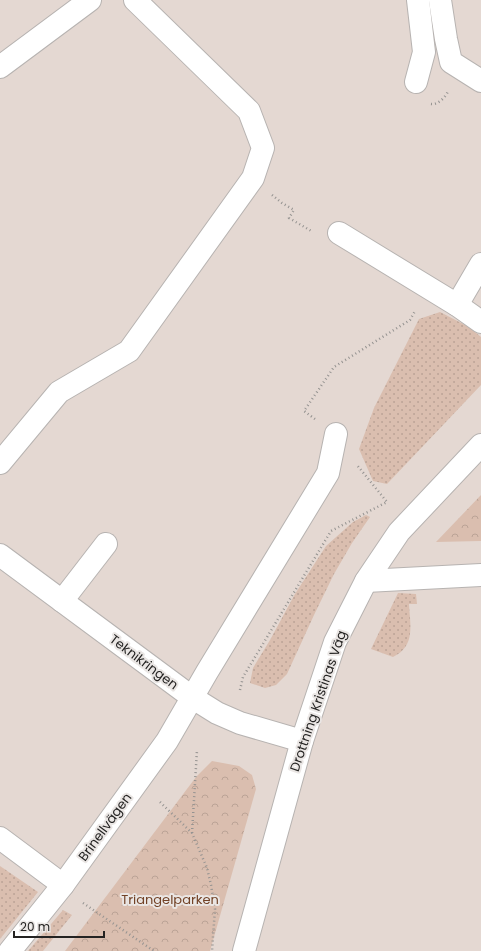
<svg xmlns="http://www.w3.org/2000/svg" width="481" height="951" font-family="Poppins,sans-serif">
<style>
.built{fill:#e4d8d2}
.grass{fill:url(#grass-dots)}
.forest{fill:url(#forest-crowns)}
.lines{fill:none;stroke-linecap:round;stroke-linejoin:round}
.minor-casing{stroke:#b7b3b1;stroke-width:24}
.path{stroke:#959391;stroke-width:2.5;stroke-dasharray:1 3;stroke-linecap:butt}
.minor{stroke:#fff;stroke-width:22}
.labels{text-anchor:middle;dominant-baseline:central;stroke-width:4;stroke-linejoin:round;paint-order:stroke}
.street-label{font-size:13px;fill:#242322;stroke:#eae6e4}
.park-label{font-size:13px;fill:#724226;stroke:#eae6e4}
</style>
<defs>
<pattern id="grass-dots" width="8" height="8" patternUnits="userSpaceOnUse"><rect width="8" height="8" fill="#dabeaf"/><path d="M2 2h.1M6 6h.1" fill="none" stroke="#bba396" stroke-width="1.8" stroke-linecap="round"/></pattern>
<pattern id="forest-crowns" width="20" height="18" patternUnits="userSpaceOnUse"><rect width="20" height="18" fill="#dabeaf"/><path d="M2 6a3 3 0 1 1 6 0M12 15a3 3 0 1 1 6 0" fill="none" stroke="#bba396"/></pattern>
</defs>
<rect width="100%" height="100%" fill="#eae6e4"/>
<rect class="built" x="0" y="0" width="481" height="951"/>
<g class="grass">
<path d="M440 312 469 327 481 337V385L387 484 373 481 359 449 374 408 419 319Z"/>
<path d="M366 515 370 517 352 543 334 574 314 615 287 674 276 685 265 688 250 683 253 668 270 640 295 594 326 546 353 522Z"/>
<path d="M398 593 416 594 417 604H409C410 625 416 646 393 657L371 649Z"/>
<path d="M0 866 38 892 0 939Z"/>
<path d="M63 910 72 915 43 951H28Z"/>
</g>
<g class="forest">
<path d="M481 495V541L436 542Z"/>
<path d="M212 761 239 766 252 775 256 789 210 951H65L196 777Z"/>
</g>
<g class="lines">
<g class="minor-casing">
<g id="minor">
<path d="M440 0 446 39 451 62 481 81"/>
<path d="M0 67 90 0"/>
<path d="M416 82 424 52 418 0"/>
<path d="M339 233 457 305 481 322"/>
<path d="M457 305 481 264"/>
<path d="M0 463 59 392 129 351 253 178 263 148 249 111 135 0"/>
<path d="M0 555 193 698 217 713 240 723 302 741"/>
<path d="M366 581 481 575"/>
<path d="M62 601 106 544"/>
<path d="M0 838 63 885"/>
<path d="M10 951 63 885 167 741 207 672 328 473 336 434"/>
<path d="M244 951 302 741 335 642 366 581 399 532 481 445"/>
</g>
</g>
<g class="path">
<path d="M431 104C438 105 446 97 448 91"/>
<path d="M272 195 282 203 294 210 289 218 313 232"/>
<path d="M315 419 304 411 334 367 410 320 415 311"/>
<path d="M240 690 243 677 331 531 387 502 357 465"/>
<path d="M160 802 192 833 207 868 211 885 215 909 212 951"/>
<path d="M192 833 197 750"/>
<path d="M83 903 154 951"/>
</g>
<use href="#minor" class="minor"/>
</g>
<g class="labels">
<g class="street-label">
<text transform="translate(144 662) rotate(37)">Teknikringen</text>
<text transform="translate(318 701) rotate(-71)">Drottning Kristinas Väg</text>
<text transform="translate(105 827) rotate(-54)">Brinellvägen</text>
</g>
<g class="park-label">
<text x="170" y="899">Triangelparken</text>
</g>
</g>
<path d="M14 931v6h90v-6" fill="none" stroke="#242322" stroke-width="2"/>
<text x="20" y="931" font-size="12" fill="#242322" stroke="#eae6e4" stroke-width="3" paint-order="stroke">20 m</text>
</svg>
